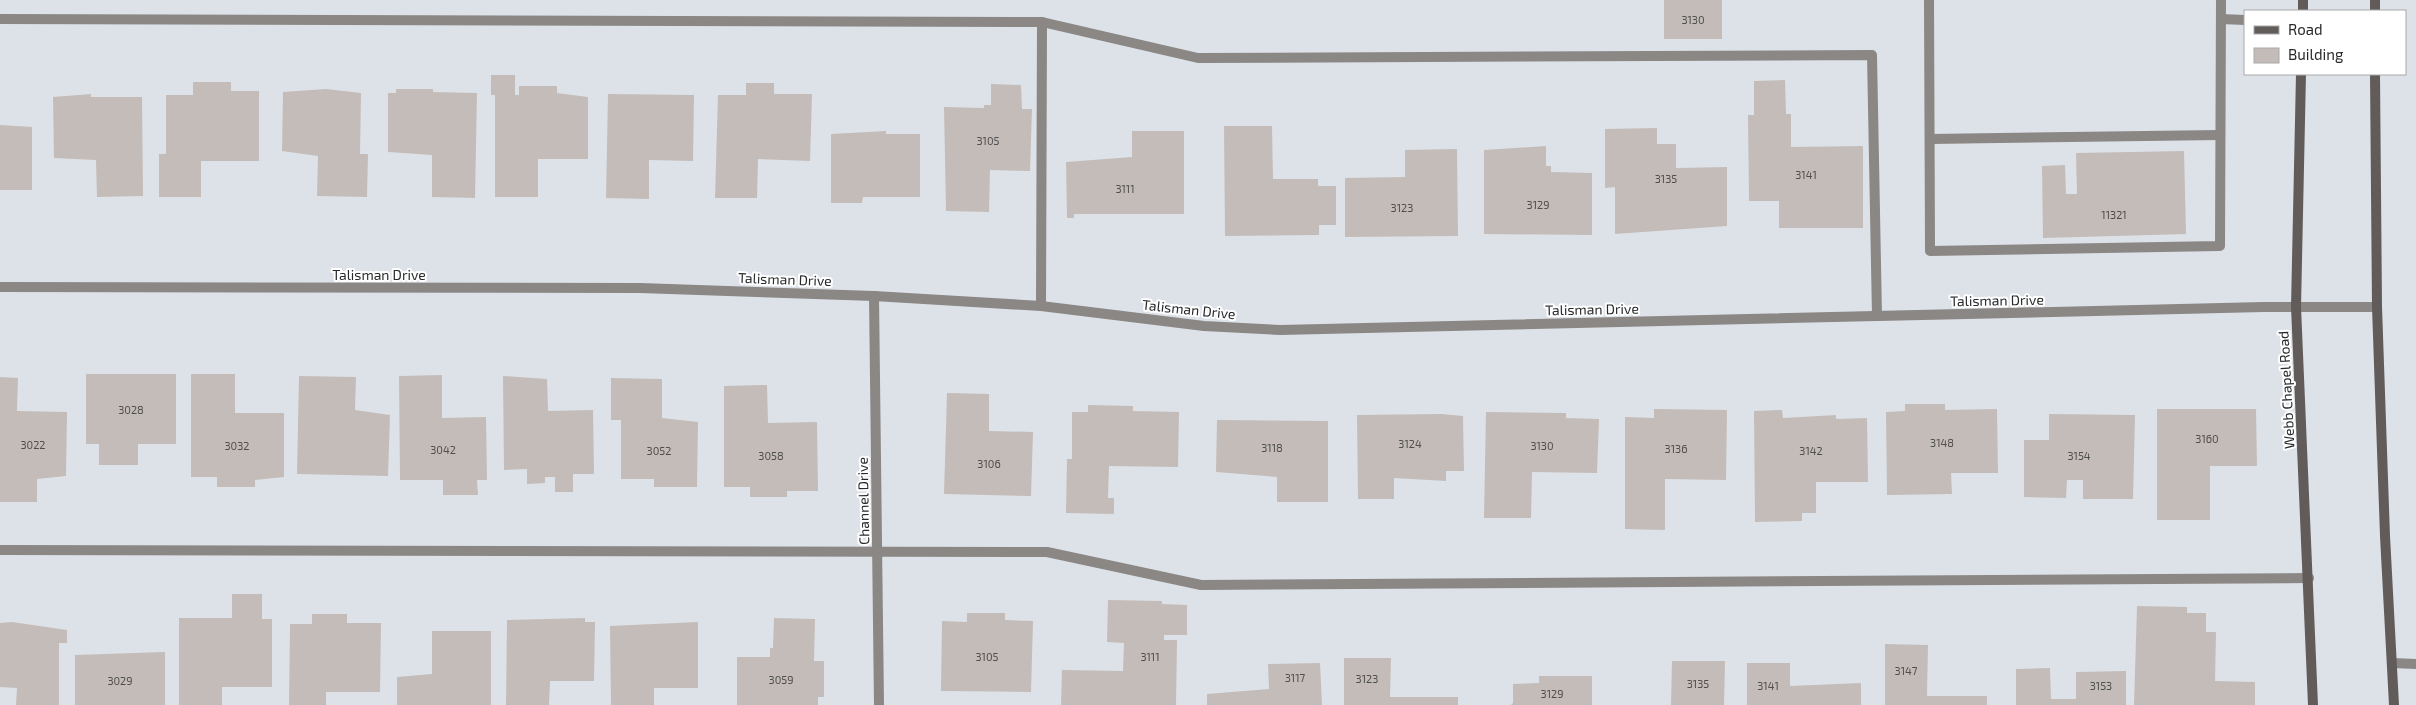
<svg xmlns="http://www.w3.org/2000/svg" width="2416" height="705" font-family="'Exo 2',sans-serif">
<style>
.building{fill:#c4bcb8}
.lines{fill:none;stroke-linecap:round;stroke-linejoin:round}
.lane{stroke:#8a8785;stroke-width:10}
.street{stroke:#8a8785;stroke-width:10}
.secondary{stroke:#615c5a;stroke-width:10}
.labels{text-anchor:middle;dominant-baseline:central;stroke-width:4;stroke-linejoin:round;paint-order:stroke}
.number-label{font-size:11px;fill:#4e4e4e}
.street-label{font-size:14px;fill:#27292b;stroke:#fff}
</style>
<rect width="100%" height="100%" fill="#dde2e9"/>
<g class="building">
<rect x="1664" y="0" width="58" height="39"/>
<path d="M491 75H515V95H519V86H557V93L588 97V159H538V197H495V95H491Z"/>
<path d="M1785 80 1786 114H1791V147L1863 146V228H1779V201H1749L1748 115H1754V81Z"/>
<path d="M193 82H231V91H259V161H201V197H159V154H166V95H193Z"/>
<path d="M746 83H774V94H812L810 161 758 159 757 198H715L718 95H746Z"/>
<path d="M991 84 1021 85 1022 109H1032L1030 171 990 170 989 212 946 211 944 107 984 108V105H991Z"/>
<path d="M326 89 361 93 360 154H368L367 197 317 196 318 156 282 151 283 92Z"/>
<path d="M396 89H433V92L477 93 475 198 432 197V155L388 152V93H396Z"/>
<path d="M91 94V97H142L143 196 97 197 96 160 54 158 53 97Z"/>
<path d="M608 94 694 95 693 161 649 160V199L606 198Z"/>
<path d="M0 125 32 127V190H0Z"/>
<path d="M1224 126H1272L1273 179H1318V186H1336V225H1319V235L1225 236Z"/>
<path d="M1657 128V144H1676V168L1727 167V226L1615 234V187L1605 188V129Z"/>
<path d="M886 131V134H920V197H863L862 203H831V134Z"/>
<path d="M1132 131H1184V214H1074V218H1067L1066 162 1132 157Z"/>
<path d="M1546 146V166H1551V172L1592 173V235L1484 234V150Z"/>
<path d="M1457 149 1458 236 1345 237V178L1405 177V150Z"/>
<path d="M2184 151 2186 234 2043 238 2042 166 2065 165 2066 194H2077L2076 153Z"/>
<path d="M86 374H176V444H138V465H99V444H86Z"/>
<path d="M191 374H235V413H284V477L255 480V487H217V477H191Z"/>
<path d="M442 375V418L486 417 487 480H477L478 495H443V480H400L399 376Z"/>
<path d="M299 376 356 377 355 410 390 415 388 476 297 474Z"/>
<path d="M503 376 547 379 548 411 593 410 594 474H573V492H555V477H545V483L527 484V469L504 470Z"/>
<path d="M0 377 18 378 17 411 67 412 66 476 37 479V502H0Z"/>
<path d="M611 378 662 379V418L698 422 697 487H654V479H621V420H611Z"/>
<path d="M767 385 768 423 817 422 818 491H787V497H750V487H724V386Z"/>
<path d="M947 393 989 394V431L1033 432 1031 496 944 494Z"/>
<path d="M1905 404H1945V410L1997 409 1998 473H1951L1952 494 1887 495 1886 412 1905 411Z"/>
<path d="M1088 405 1133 406V411L1179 412 1178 467 1109 466 1108 498H1114V514L1066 513 1067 459H1072V412H1088Z"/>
<path d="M1654 409 1727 410 1726 480 1665 479V530L1625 529V417L1654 418Z"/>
<path d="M2157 409H2256L2257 466H2210V520H2157Z"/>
<path d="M1782 410 1783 418 1836 415V419L1867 418 1868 482H1816V513H1802V521L1755 522 1754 411Z"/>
<path d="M1486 412 1566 413V418L1599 419 1597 473 1532 472 1531 518H1484Z"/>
<path d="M1441 414 1463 416 1464 471H1446V481L1394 478V499H1358L1357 415Z"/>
<path d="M2049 414 2135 415 2133 499H2083V480H2067L2066 498 2024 497V440H2049Z"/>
<path d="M1217 420 1328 421V502H1277V477L1216 472Z"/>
<path d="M232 594H262V619H272V687H222V705H179V618H232Z"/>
<path d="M1108 600 1162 601V604L1187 605V635H1164V640H1177L1176 705H1061L1062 670 1123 671 1124 643 1107 642Z"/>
<path d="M2137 606 2187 607V613H2206V632H2216L2215 681 2255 682V705H2134Z"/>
<path d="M967 613H1005V620L1033 621 1031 692 941 691 942 621 967 622Z"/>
<path d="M312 614H347V623H381L380 692H326V705H289L290 624H312Z"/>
<path d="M585 618V622H595L594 681H550L549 705H506L507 620Z"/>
<path d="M774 618 815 619 814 661H824V697H818V705H737V657H770V648H773Z"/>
<path d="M12 622 67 630V643H59V705H16L17 688 0 687V623Z"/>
<path d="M698 622V688H654V705H611L610 626Z"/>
<path d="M432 631H491V705H397V677L432 674Z"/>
<path d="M1885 644 1928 645 1927 696H1987V705H1885Z"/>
<path d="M165 652V705H75V655Z"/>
<path d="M1344 658H1391L1390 697H1458V705H1344Z"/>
<path d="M1672 661H1725L1724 705H1671Z"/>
<path d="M1320 663 1322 705H1207V694L1269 689 1268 664Z"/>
<path d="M1747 663H1790V686L1861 683V705H1747Z"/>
<path d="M2050 668 2051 699H2076V672L2126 671V705H2016V669Z"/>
<path d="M1539 676H1592V705H1511L1513 703V684L1539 683Z"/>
</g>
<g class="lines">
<g class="lane">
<path d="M1929 0 1930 251 2220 246 2221 0"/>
<path d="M0 19 1042 22 1198 58 1872 55 1877 316"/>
<path d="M2221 19 2245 20"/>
<path d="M1930 139 2220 135"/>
<path d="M1041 306 1042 22"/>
<path d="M0 550 1047 552 1201 585 2309 578"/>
<path d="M2392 663 2416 664"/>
</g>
<g class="street">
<path d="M0 287 640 288 874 296 1041 306 1204 326 1280 330 2264 307H2377"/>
<path d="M874 296 879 705"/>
</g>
<g class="secondary">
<path d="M2303 11V0"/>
<path d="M2375 11V0"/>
<path d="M2301 74 2296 307 2313 705"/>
<path d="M2375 74 2377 307 2385 536 2394 705"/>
</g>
</g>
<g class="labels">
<g class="number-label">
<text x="1693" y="19">3130</text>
<text x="988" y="140">3105</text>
<text x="1806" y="174">3141</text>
<text x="1666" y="178">3135</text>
<text x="1125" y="188">3111</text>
<text x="1538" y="204">3129</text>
<text x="1402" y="207">3123</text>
<text x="2114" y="214">11321</text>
<text x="131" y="409">3028</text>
<text x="2207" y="438">3160</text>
<text x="1942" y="442">3148</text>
<text x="1410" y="443">3124</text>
<text x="33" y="444">3022</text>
<text x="237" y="445">3032</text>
<text x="1542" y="445">3130</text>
<text x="1272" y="447">3118</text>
<text x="1676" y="448">3136</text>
<text x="443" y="449">3042</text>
<text x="659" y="450">3052</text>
<text x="1811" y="450">3142</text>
<text x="771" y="455">3058</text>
<text x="2079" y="455">3154</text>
<text x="989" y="463">3106</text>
<text x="987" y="656">3105</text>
<text x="1150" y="656">3111</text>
<text x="1906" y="670">3147</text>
<text x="1295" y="677">3117</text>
<text x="1367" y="678">3123</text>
<text x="781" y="679">3059</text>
<text x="120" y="680">3029</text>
<text x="1698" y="683">3135</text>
<text x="1768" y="685">3141</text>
<text x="2101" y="685">3153</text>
<text x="1552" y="693">3129</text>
</g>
<g class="street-label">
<text x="379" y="274">Talisman Drive</text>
<text transform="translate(785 279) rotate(2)">Talisman Drive</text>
<text transform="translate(1997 300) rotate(-1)">Talisman Drive</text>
<text transform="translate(1189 309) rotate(6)">Talisman Drive</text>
<text transform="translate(1592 309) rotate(-1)">Talisman Drive</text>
<text transform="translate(2286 390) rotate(-93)">Webb Chapel Road</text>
<text transform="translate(863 501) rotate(-91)">Channel Drive</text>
</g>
</g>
<rect x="2244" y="10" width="162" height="65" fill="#ffffff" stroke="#a9a9aa"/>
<rect x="2254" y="26" width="25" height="8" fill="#615c5a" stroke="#a9a9aa"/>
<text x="2288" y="35" font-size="15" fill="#27292b">Road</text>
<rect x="2254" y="48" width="25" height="15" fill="#c4bcb8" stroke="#a9a9aa"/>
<text x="2288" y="60" font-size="15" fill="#27292b">Building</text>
</svg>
